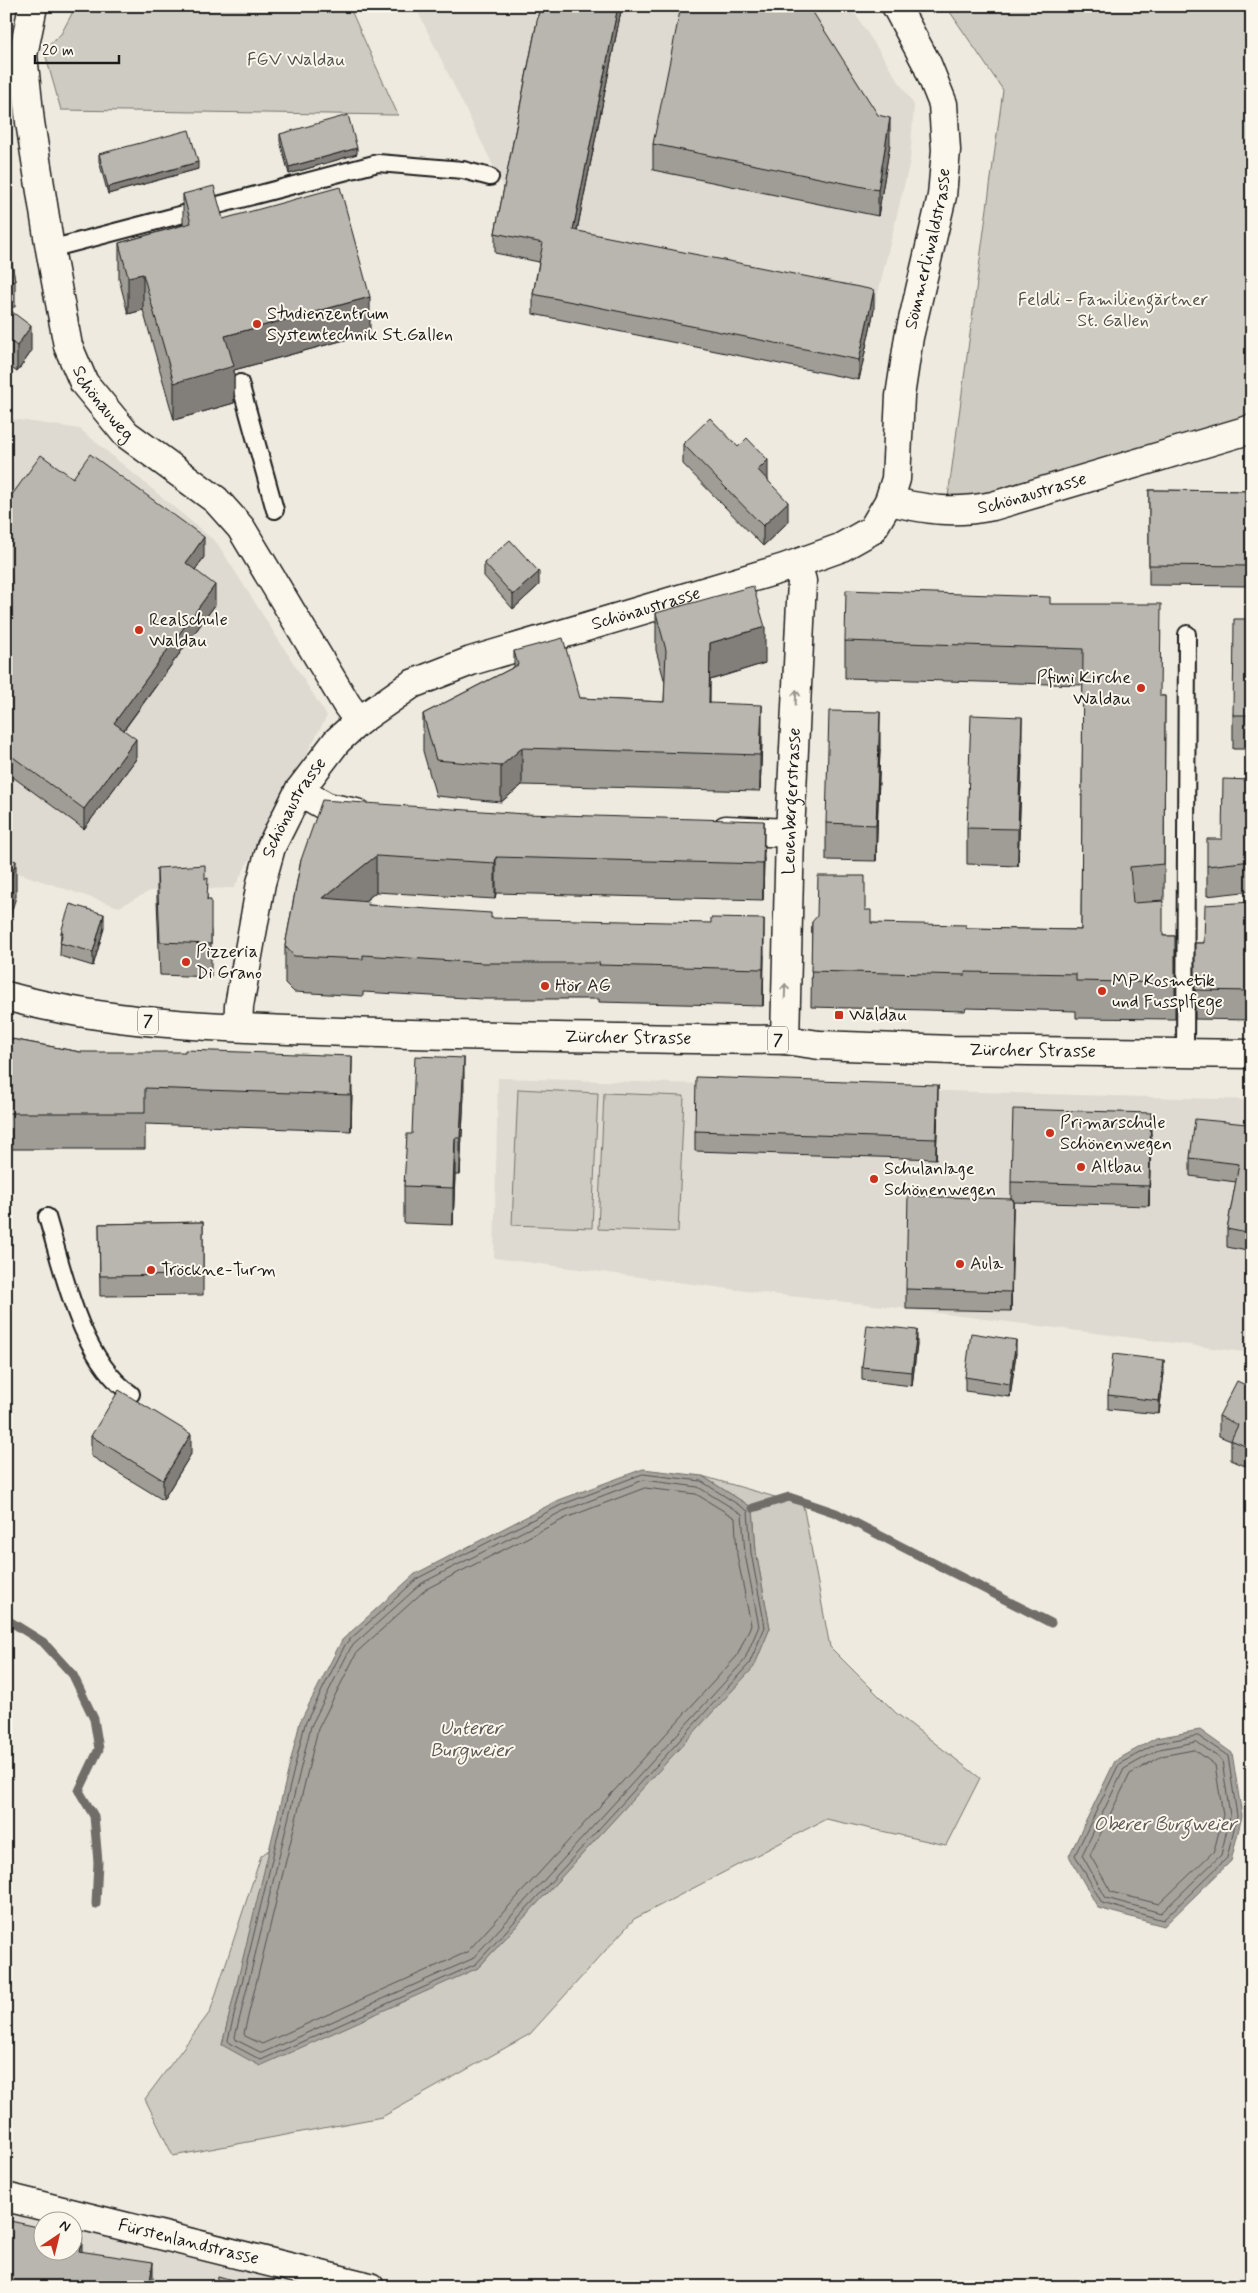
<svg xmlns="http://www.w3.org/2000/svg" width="1258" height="2293" font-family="Mynerve,sans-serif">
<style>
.built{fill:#dedad1;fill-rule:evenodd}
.green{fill:#ceccc2;stroke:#75746f}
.water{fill:#a6a39d;stroke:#6f6d69}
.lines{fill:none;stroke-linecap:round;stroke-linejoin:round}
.shore{stroke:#535250;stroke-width:1}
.stream{stroke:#6f6d69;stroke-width:9}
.service-casing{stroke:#1c1c1c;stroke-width:20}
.minor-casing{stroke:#1c1c1c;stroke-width:31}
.tertiary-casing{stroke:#1c1c1c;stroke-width:31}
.secondary-casing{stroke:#1c1c1c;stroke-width:31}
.primary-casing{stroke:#1c1c1c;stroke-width:31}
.service{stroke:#fbf7ec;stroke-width:16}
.minor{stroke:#fbf7ec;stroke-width:28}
.tertiary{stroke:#fbf7ec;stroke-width:28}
.secondary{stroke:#fbf7ec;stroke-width:28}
.primary{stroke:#fbf7ec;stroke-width:28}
.wall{fill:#9f9d96;stroke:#1c1c1c}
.shaded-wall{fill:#827f7a;stroke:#1c1c1c}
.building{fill:#b9b6af;stroke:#1c1c1c}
.oneway{stroke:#97948e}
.poi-dot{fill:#c8321e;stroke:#fbf7ec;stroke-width:2}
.labels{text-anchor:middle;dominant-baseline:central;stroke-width:4;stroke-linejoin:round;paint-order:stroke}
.shield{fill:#fbf7ec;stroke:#5f5e5a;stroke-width:1}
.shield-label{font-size:16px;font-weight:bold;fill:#1c1c1c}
.park-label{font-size:18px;fill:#51514e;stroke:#fbf7ec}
.street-label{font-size:18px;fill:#1c1c1c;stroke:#fbf7ec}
.poi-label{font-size:18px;fill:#1c1c1c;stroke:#fbf7ec;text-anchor:start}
.water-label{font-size:19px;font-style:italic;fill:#5a5956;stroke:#fbf7ec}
</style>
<rect width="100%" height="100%" fill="#eeeadf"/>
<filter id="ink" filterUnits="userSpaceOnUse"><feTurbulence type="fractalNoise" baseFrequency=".02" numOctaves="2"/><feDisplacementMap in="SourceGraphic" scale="10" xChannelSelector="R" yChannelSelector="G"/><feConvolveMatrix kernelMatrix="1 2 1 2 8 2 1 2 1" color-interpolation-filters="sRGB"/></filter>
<g filter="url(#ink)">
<g class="built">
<path d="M415 6H544L507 194Z"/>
<path d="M622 6H850L914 105 910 161 874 310 573 250Z"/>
<path d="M6 418 80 429 217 543 327 716 234 888 150 891 119 907 6 869Z"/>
<path d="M498 1078 1252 1100V1353L883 1306 761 1293 494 1258Z"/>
<path d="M6 2197 370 2287H6ZM42 2220H72V2250H42Z"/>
</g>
<g class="green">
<path d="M76 6H349L398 115 61 110 44 50 61 34Z"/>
<path d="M946 6H1252V416L947 504 1003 90Z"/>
<path d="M518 1089 598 1093 592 1228 512 1225Z"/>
<path d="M604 1093 684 1096 678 1232 598 1229Z"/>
<path d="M702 1476 803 1505 830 1647 896 1713 980 1778 946 1845 826 1819 634 1919 530 2034 382 2117 173 2156 145 2099 210 2012 261 1856 270 1849 222 2045 478 1968 753 1667 770 1628 756 1552 753 1508Z"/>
</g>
<g class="water">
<path d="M643 1469 702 1476 753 1508 756 1552 770 1628 754 1667 478 1968 260 2066 222 2045 300 1722 342 1640 415 1574 559 1500Z"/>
<path d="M1200 1730 1232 1753 1242 1816 1231 1861 1164 1926 1098 1908 1069 1856 1115 1761 1156 1738Z"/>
</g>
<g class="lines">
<g class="shore">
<path d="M643 1474 701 1481 748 1511 751 1553 765 1627 749 1664 476 1964 261 2060 229 2043 228 2040 305 1724 346 1643 418 1578 561 1505Z"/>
<path d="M644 1480 698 1487 742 1514 745 1554 759 1626 744 1661 472 1959 262 2053 236 2040 235 2037 311 1726 351 1647 422 1583 563 1511Z"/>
<path d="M645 1488 696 1494 735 1518 737 1555 751 1625 737 1656 467 1952 262 2044 245 2036 244 2033 318 1729 357 1652 426 1589 566 1518Z"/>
<path d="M1198 1736 1228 1756 1237 1816 1227 1858 1163 1920 1102 1903 1075 1855 1119 1764 1158 1743Z"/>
<path d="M1197 1742 1222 1760 1230 1816 1221 1855 1161 1913 1106 1898 1082 1855 1124 1769 1160 1749Z"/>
<path d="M1195 1750 1215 1765 1223 1815 1214 1851 1159 1904 1111 1892 1090 1855 1130 1774 1162 1756Z"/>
</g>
<g class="stream">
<path d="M753 1508 789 1497 836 1513 1051 1623"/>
<path d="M6 1619 43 1642 73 1675 94 1719 99 1749 79 1791 94 1816 98 1862 96 1904"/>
</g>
<g class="service-casing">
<g id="service">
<path d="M50 249 378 163 463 170 490 177"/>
<path d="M240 383 275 510"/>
<path d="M1185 1054 1187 634"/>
<path d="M47 1217C64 1273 80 1358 131 1394"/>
</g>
</g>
<g class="minor-casing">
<g id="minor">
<path id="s1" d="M33 6 23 55 30 122 50 249 68 346 84 383 126 434 216 500 241 528 347 705 359 721"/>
<path id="s2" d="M889 501C929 510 953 514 993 506L1252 429"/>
<path d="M299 791 327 807 356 813"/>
<path d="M726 830 790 833"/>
<path id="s3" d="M785 1040 790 833 802 581 797 564"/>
</g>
</g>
<g class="tertiary-casing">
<g id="tertiary">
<path id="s4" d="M238 1027 239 1006 261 883 271 847 299 791 337 741 359 721 412 684 471 661 784 568 840 548 872 530 889 501 896 479 900 396 909 337 942 196 946 150 943 104 927 64 896 6"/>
</g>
</g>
<g class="secondary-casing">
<g id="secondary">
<path id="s5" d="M6 2197 370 2287"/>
</g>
</g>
<g class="primary-casing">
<g id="primary">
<path id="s6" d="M6 996C114 1026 234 1028 345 1032 492 1037 638 1038 785 1040L819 1045 952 1050 1252 1054"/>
</g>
</g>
<use href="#service" class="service"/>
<use href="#minor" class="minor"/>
<use href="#tertiary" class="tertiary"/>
<use href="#secondary" class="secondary"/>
<use href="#primary" class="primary"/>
</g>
<g class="wall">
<path d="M540 6H622L577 231 874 310 859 380 533 314V294L539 262 495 253V233Z"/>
<path d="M280 134 357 154 289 174 280 141Z"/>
<path d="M653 144H890L878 216 653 170Z"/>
<path d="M99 154 198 169 108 194 99 161Z"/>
<path d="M183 194 223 219 370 333 234 370V403L174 420 143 310 128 314 119 279V243L183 225Z"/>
<path d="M6 229 15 281V307H11V311L31 352 17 372 6 364Z"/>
<path d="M683 444 768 479V480L788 522 763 546 683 464Z"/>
<path d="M73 478 204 557 195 570 215 605 124 730 136 759 84 829 6 772V503Z"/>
<path d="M1149 490 1252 491V586L1149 585Z"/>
<path d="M484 563 539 585 513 609 484 576Z"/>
<path d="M1050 604 1160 696H1165L1164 900 1152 901 1163 936H1175V1019L1076 1018V1011L966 1008 965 1011 811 1007 812 922 865 910 871 923 966 928 1081 930 1083 685 845 678V641Z"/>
<path d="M656 613 765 663 710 680V703L762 742 760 791 522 785 501 802 436 796 423 751V714L514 667V651L580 698 664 702 665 683 656 650Z"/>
<path d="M1252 619V749H1233V715Z"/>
<path d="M880 749 876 861 826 860V823Z"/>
<path d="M1022 754 1018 866 967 864V828Z"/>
<path d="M1252 780V891L1207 896V866L1222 839Z"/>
<path d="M525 814 764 858 763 900 496 893 495 899 376 892 364 902 369 905 491 918 764 955 763 1006 599 1002V999H483L363 992V996L294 992 285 983V946L301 860Z"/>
<path d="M157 868 205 879 211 932V977L160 975 157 900Z"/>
<path d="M1252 902V1020L1195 1019V943H1204Z"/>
<path d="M104 928 93 966 60 956 61 932Z"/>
<path d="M6 1038 80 1052 352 1092 351 1131 145 1124V1149H6Z"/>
<path d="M464 1094 460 1175H455L453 1225 404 1223V1186L412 1134Z"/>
<path d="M938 1105 936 1159 695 1151V1131Z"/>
<path d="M1252 1112V1252L1227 1247V1229L1236 1182 1190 1176V1158L1247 1124Z"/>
<path d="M1151 1133 1149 1206 1013 1202 1011 1311 906 1309V1289L1011 1199V1182Z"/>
<path d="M203 1222V1295L100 1296 99 1224Z"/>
<path d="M917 1344 912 1386 862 1380V1367Z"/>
<path d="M1016 1353 1010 1397 965 1391V1377Z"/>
<path d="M1164 1373 1159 1414 1108 1409V1395Z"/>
<path d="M1252 1388 1245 1466 1231 1460V1441L1219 1436V1416Z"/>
<path d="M91 1436 191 1454 163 1500 91 1456Z"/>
</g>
<g class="shaded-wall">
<path d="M618 6H622L573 250V230Z"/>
<path d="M890 118V144L878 216V190Z"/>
<path d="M357 148V154L289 174V167Z"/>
<path d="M198 162V169L108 194V187Z"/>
<path d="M143 274V310L128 314V277Z"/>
<path d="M874 290V310L859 380V360Z"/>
<path d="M370 297V333L234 370V403L174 420V383L225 336Z"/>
<path d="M31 326V352L17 372V346Z"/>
<path d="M768 460V479L758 490V470Z"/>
<path d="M788 502V522L763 546V526Z"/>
<path d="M204 537V557L186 583V563Z"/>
<path d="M539 572V585L513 609V595Z"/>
<path d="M215 585V605L114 743V723Z"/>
<path d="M765 627V663L710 680 709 739V703L710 643Z"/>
<path d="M762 705V742L760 791V755Z"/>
<path d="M880 712V749L876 861V825Z"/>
<path d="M1022 717V754L1018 866V829Z"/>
<path d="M136 739V759L84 829V809Z"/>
<path d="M522 748V785L501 802V766Z"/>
<path d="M764 821V858L763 900V864Z"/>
<path d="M376 856V892L323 934V898Z"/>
<path d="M496 857V893L495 899V863Z"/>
<path d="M16 861V897L6 929V893Z"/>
<path d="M104 914V928L93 966V952Z"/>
<path d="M764 919V955L763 1006V969Z"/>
<path d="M352 1056V1092L351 1131V1095Z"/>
<path d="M464 1058V1094L460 1175V1138Z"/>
<path d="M938 1085V1105L936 1159V1139Z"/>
<path d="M1151 1113V1133L1149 1206V1186Z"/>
<path d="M455 1138V1175L453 1225V1188Z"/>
<path d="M1013 1199V1219L1011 1311V1292Z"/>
<path d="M917 1330V1344L912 1386V1372Z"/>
<path d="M1016 1340V1353L1010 1397V1384Z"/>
<path d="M1164 1360V1373L1159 1414V1401Z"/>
<path d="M191 1434V1454L163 1500V1480Z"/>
<path d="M1252 1443V1463L1245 1466V1446Z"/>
<path d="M82 2237V2266L79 2251Z"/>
<path d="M153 2262V2287H149Z"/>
</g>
<g class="building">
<path d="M540 6H618L573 230 874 290 859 360 533 294 543 243 495 233Z"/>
<path d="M681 6H809L878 115 890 118 878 190 653 144Z"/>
<path d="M348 115 357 148 289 167 280 134Z"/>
<path d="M189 130 198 162 108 187 99 154Z"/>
<path d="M214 186 223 219 340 187 370 297 225 336 234 366 174 383 143 274 128 277 119 243 191 223 183 194Z"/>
<path d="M6 229 15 281 7 282 11 311 31 326 17 346 6 338Z"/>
<path d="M710 418 738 447 747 438 768 460 758 470 788 502 763 526 683 444Z"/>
<path d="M90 454 204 537 186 563 215 585 114 723 136 739 84 809 6 752V503L41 455 73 478Z"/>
<path d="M1149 490 1252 491V566L1149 565Z"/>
<path d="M510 540 539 572 513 595 484 563Z"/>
<path d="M753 586 765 627 710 643 709 703 762 705 760 755 522 748 501 766 436 760 423 714 518 665 514 651 563 638 580 698 664 702 666 650 656 613Z"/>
<path d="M846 590 1050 597V604H1161L1160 696H1165L1164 864 1130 867 1133 903 1163 901V936H1175V983L1076 981V974L966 972 965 975 811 971 812 922 817 916 818 876H865V910H871V923L966 925V928L1081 930 1083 649 845 641Z"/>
<path d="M1234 619H1252V715H1233Z"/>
<path d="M829 711 880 712 876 825 826 823Z"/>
<path d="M971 715 1022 717 1018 829 967 828Z"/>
<path d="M1223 779 1252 780V861L1207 866V839H1222Z"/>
<path d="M322 800 525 814 764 821 763 864 496 857 495 863 376 856 323 898 369 902 368 905 491 913V918L711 923V918L764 919 763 969 599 965 600 963H483L363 955V959L294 956 285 946 301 860Z"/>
<path d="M6 858 16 861 6 893Z"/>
<path d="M205 865V879L208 878 207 900H211V944L160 942 157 868Z"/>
<path d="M1252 902V991L1195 990V943H1204L1205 905Z"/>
<path d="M70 904 104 914 93 952 60 943 63 932H61Z"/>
<path d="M6 1038 80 1052H185V1050L352 1056 351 1095 145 1088V1113H6Z"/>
<path d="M415 1056 464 1058 460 1138H455L453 1188 404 1186 407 1134H412Z"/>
<path d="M696 1077 938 1085 936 1139 695 1131Z"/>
<path d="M1013 1109 1151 1113 1149 1186 1011 1182Z"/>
<path d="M1249 1112H1252V1234L1227 1229 1239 1164 1190 1158 1195 1119 1247 1124Z"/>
<path d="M908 1196 1013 1199 1011 1292 906 1289Z"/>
<path d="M203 1222V1275L100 1276 99 1224Z"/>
<path d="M867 1325 917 1330 912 1372 862 1367Z"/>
<path d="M971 1333 1016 1340 1010 1384 965 1377Z"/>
<path d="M1113 1354 1164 1360 1159 1401 1108 1395Z"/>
<path d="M1237 1381 1252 1388V1443L1245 1446 1231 1440 1238 1425 1219 1416Z"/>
<path d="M119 1390 191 1434 163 1480 91 1436Z"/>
<path d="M6 2220 42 2228V2250H72V2235L82 2237 79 2251 153 2262 149 2287H6Z"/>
<path d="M218 2276 257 2287H215Z"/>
</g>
<defs><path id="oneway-shaft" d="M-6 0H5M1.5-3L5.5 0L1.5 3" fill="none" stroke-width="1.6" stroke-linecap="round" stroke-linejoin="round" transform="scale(1.25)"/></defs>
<g class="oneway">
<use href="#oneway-shaft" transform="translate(796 697) rotate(-87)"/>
<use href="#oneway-shaft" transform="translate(785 991) rotate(-88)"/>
</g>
</g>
<g class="poi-dot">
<circle cx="257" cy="324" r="5"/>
<circle cx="139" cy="630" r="5"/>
<circle cx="1141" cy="688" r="5"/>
<circle cx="186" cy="962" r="5"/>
<circle cx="545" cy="986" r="5"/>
<circle cx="1102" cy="991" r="5"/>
<rect x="834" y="1010" width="10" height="10" rx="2.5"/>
<circle cx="1050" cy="1133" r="5"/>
<circle cx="1081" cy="1167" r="5"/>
<circle cx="874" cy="1179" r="5"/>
<circle cx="960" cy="1264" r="5"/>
<circle cx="151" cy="1270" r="5"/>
</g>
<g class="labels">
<g class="shield">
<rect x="138" y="1007.5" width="20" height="27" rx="4"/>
<rect x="768" y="1026.5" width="20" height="27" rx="4"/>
</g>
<g class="shield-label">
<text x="148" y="1021">7</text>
<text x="778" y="1040">7</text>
</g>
<g class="park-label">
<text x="296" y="60">FGV Waldau</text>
<text x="1113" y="300">Feldli - Familiengärtner<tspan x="1113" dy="21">St. Gallen</tspan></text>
</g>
<g class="street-label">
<text stroke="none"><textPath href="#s4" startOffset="1179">Sömmerliwaldstrasse</textPath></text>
<text stroke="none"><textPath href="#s1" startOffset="412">Schönauweg</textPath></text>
<text stroke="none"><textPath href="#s2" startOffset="146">Schönaustrasse</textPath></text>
<text stroke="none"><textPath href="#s4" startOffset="649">Schönaustrasse</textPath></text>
<text stroke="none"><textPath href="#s3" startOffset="239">Leuenbergerstrasse</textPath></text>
<text stroke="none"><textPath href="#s4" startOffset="229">Schönaustrasse</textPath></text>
<text stroke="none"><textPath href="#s6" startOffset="625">Zürcher Strasse</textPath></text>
<text stroke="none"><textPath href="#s6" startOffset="1030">Zürcher Strasse</textPath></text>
<text stroke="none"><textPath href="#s5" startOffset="188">Fürstenlandstrasse</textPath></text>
</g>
<g class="poi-label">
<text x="267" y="314">Studienzentrum<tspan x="267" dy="21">Systemtechnik St.Gallen</tspan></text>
<text x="149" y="620">Realschule<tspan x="149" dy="21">Waldau</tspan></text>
<text x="1131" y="678" text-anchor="end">Pfimi Kirche<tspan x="1131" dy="21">Waldau</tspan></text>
<text x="196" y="952">Pizzeria<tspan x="196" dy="21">Di Grano</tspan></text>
<text x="1112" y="981">MP Kosmetik<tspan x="1112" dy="21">und Fussplfege</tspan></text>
<text x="555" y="986">Hör AG</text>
<text x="849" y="1015">Waldau</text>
<text x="1060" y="1123">Primarschule<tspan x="1060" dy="21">Schönenwegen</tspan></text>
<text x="1091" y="1167">Altbau</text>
<text x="884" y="1169">Schulanlage<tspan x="884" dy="21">Schönenwegen</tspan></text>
<text x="970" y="1264">Aula</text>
<text x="161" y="1270">Tröckne-Turm</text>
</g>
<g class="water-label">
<text x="471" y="1728">Unterer<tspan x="471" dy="22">Burgweier</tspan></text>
<text x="1165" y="1824">Oberer Burgweier</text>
</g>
</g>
<rect width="1258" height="2293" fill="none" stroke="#fbf7ec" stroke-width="25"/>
<rect x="12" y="12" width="1233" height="2268" fill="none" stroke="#1c1c1c" stroke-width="2" filter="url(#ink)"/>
<g transform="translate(58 2236) rotate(35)"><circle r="24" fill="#fbf7ec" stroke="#a29f99"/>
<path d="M0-4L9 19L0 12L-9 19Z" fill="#c8321e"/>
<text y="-8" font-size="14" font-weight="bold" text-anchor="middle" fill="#1c1c1c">N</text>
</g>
<path d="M35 55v8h84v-8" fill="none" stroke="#1c1c1c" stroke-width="2.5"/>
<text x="42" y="55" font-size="15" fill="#1c1c1c" stroke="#fbf7ec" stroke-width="4" paint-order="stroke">20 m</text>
</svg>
